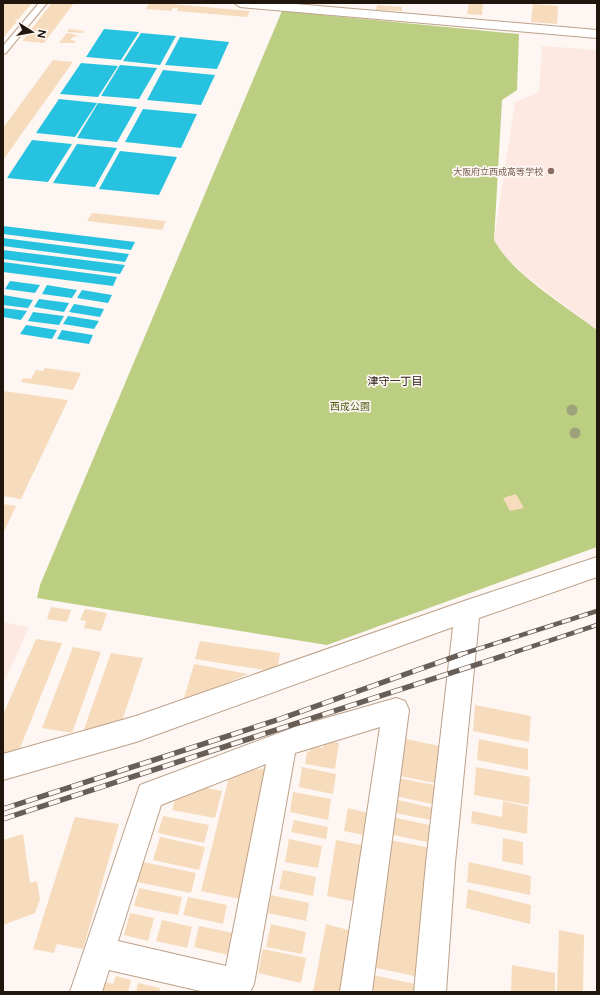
<svg xmlns="http://www.w3.org/2000/svg" width="600" height="995" font-family="Figtree,'Noto Sans JP',sans-serif">
<style>
.education{fill:#fde9e2}
.green{fill:#bcce82}
.water{fill:#27c2df}
.building{fill:#f7dbbd}
.lines{fill:none;stroke-linecap:round;stroke-linejoin:round}
.service-casing{stroke:#bda189;stroke-width:2}
.minor-casing{stroke:#bda189;stroke-width:2}
.service{fill:#fff;fill-rule:evenodd}
.minor{fill:#fff;fill-rule:evenodd}
.rail-far1-casing{stroke:#675e57;stroke-width:4.5}
.rail-casing{stroke:#675e57;stroke-width:5.5}
.rail-far1{stroke:#fdf6f2;stroke-width:3;stroke-dasharray:9;stroke-linecap:butt}
.rail{stroke:#fdf6f2;stroke-width:4;stroke-dasharray:12;stroke-linecap:butt}
.tree{fill:#9da27a}
.education-dot{fill:#8d6e63;stroke:#fdf6f2;stroke-width:1.5}
.labels{text-anchor:middle;dominant-baseline:central;stroke-width:3.5;stroke-linejoin:round;paint-order:stroke}
.far-education-label{font-size:9px;fill:#785e54;stroke:#fdf6f2;text-anchor:end}
.park-label{font-size:10px;fill:#4f5d18;stroke:#fdf6f2}
.neighbourhood-label{font-size:11px;fill:#20160d;stroke:#fdf6f2}
</style>
<rect width="100%" height="100%" fill="#fdf6f2"/>
<g class="education">
<path d="M542 46 597 50V330L526 276 498 249 494 240 515 102 539 92Z"/>
<path d="M3 622 29 627 3 684Z"/>
</g>
<path class="green" d="M282 11 519 34 517 90 502 100 494 240C512 274 566 306 597 330V547L327 645 37 598 40 585Z"/>
<g class="water">
<path d="M104 29 139 32 121 60 86 57Z"/>
<path d="M141 33 176 36 160 65 123 61Z"/>
<path d="M180 37 229 42 217 69 165 65Z"/>
<path d="M81 63 118 66 98 97 60 94Z"/>
<path d="M120 65 157 68 139 99 101 96Z"/>
<path d="M163 70 215 75 201 105 147 100Z"/>
<path d="M59 99 97 103 75 137 36 133Z"/>
<path d="M98 103 137 107 117 142 77 138Z"/>
<path d="M143 109 197 114 181 148 125 142Z"/>
<path d="M32 140 72 144 48 182 7 178Z"/>
<path d="M77 144 117 148 95 187 53 183Z"/>
<path d="M120 151 177 157 159 195 99 189Z"/>
<path d="M3 226 135 242 131 250 3 234Z"/>
<path d="M3 238 129 254 125 262 3 246Z"/>
<path d="M3 250 125 265 120 274 3 259Z"/>
<path d="M3 262 117 277 113 286 3 272Z"/>
<path d="M10 281 40 285 35 293 5 289Z"/>
<path d="M47 285 77 290 72 298 42 294Z"/>
<path d="M82 290 112 295 108 303 77 298Z"/>
<path d="M3 295 33 300 28 308 3 305Z"/>
<path d="M39 299 69 303 64 312 34 307Z"/>
<path d="M74 304 104 309 100 317 69 312Z"/>
<path d="M3 308 27 311 21 320 3 317Z"/>
<path d="M33 312 64 316 59 325 28 321Z"/>
<path d="M68 316 99 321 94 329 63 324Z"/>
<path d="M26 325 57 330 52 339 20 334Z"/>
<path d="M62 330 93 335 89 344 57 339Z"/>
</g>
<g class="building">
<path d="M3 3H32L3 38Z"/>
<path d="M52 3H74L44 43 22 41Z"/>
<path d="M149 3H160L250 11 247 17 177 11 178 8H173L171 11 146 9Z"/>
<path d="M469 3H483L482 15 467 14Z"/>
<path d="M533 4 558 6 557 24 531 22Z"/>
<path d="M377 5 402 7V11L376 10Z"/>
<path d="M69 29 84 31 83 33 67 32Z"/>
<path d="M67 33 75 34 74 35 80 36 73 37 70 40 76 41 75 43H59Z"/>
<path d="M53 60 73 62 3 160V128Z"/>
<path d="M92 213 166 221 162 230 87 221Z"/>
<path d="M45 368 81 373 73 390 21 382 23 378 31 379 36 370 43 371Z"/>
<path d="M3 391 68 400 21 499 3 496Z"/>
<path d="M516 494 524 508 510 511 503 498Z"/>
<path d="M3 504 16 506 3 534Z"/>
<path d="M51 607 71 610 67 622 47 619Z"/>
<path d="M85 609 107 613 101 631 84 628 86 621 80 620Z"/>
<path d="M36 639 62 643 20 748 3 754V715Z"/>
<path d="M200 641 280 653 277 672 195 659Z"/>
<path d="M73 647 101 652 72 733 42 728Z"/>
<path d="M111 653 143 658 122 721 83 732Z"/>
<path d="M194 664 248 674 183 702Z"/>
<path d="M475 705 531 716 529 742 473 731Z"/>
<path d="M396 737 444 747 439 784 391 774Z"/>
<path d="M479 739 528 749V770L477 760Z"/>
<path d="M324 741 339 743 335 769 305 764 307 751 310 752 311 746 323 748Z"/>
<path d="M273 767 245 900 201 891 230 773Z"/>
<path d="M302 767 336 774 333 794 299 787Z"/>
<path d="M476 767 530 777 529 805 474 795Z"/>
<path d="M398 778 439 786 437 805 395 796Z"/>
<path d="M187 784 222 791 215 818 172 810 178 790Z"/>
<path d="M293 792 331 799 328 820 290 812Z"/>
<path d="M398 800 437 809 436 821 396 813Z"/>
<path d="M503 801 528 807 527 834 471 823 472 811 502 817Z"/>
<path d="M348 808 372 814 368 836 344 831Z"/>
<path d="M163 816 209 825 204 843 158 833Z"/>
<path d="M75 817 119 824 83 949 57 944 54 953 33 949Z"/>
<path d="M392 817 434 826 432 843 389 834Z"/>
<path d="M294 820 328 827 326 839 291 832Z"/>
<path d="M23 834 30 883 37 881 40 899 35 913 3 925V840Z"/>
<path d="M160 837 205 847 199 870 153 860Z"/>
<path d="M503 838 523 842V865L502 861Z"/>
<path d="M289 839 322 846 318 868 285 862Z"/>
<path d="M336 840 365 846 357 902 327 896Z"/>
<path d="M389 840 436 849 423 978 372 967Z"/>
<path d="M143 862 196 873 191 893 137 882Z"/>
<path d="M469 862 531 876 530 895 467 882Z"/>
<path d="M283 870 316 877 313 896 279 889Z"/>
<path d="M139 888 182 897 178 915 134 906Z"/>
<path d="M468 889 531 905 530 924 466 908Z"/>
<path d="M271 895 309 903 306 921 268 913Z"/>
<path d="M188 897 227 905 223 924 183 915Z"/>
<path d="M130 913 154 918 148 941 124 935Z"/>
<path d="M162 920 192 927 187 948 156 941Z"/>
<path d="M271 924 306 932 302 954 266 947Z"/>
<path d="M326 924 359 933 349 992H313Z"/>
<path d="M199 926 233 933 228 955 194 947Z"/>
<path d="M559 930 584 935 583 992H557Z"/>
<path d="M263 949 306 958 301 983 258 973Z"/>
<path d="M512 965 555 973V992H511Z"/>
<path d="M363 973 420 985V992H380L361 988Z"/>
<path d="M116 976 131 980 128 992H101L104 982 113 984Z"/>
<path d="M138 983 160 988 159 992H136Z"/>
</g>
<g class="lines">
<g class="service-casing">
<path id="service" d="M39 3H47L6 53 3 54V46Z"/>
</g>
<g class="minor-casing">
<g id="minor">
<path d="M234 3H284L597 30V38L240 7Z"/>
<path d="M597 557V577L479 618 455 863 446 992H414L426 863 453 627 136 742 3 780V754L136 716 467 600Z"/>
<path d="M396 698 405 701 409 710 372 992H340L380 727 295 753 254 984 250 992H205L109 970 102 992H70L140 785 295 727ZM266 764 226 966 118 941 161 805Z"/>
</g>
</g>
<use href="#service" class="service"/>
<use href="#minor" class="minor"/>
<g class="rail-far1-casing">
<g id="rail-far1">
<path d="M459 655 597 611"/>
<path d="M506 655 597 625"/>
</g>
</g>
<g class="rail-casing">
<g id="rail">
<path d="M3 809 280 719 462 654"/>
<path d="M3 819 509 654"/>
</g>
</g>
<use href="#rail-far1" class="rail-far1"/>
<use href="#rail" class="rail"/>
</g>
<g class="tree">
<circle cx="572" cy="410" r="5.5"/>
<circle cx="575" cy="433" r="5.5"/>
</g>
<circle class="education-dot" cx="551" cy="171" r="4"/>
<g class="labels">
<g class="far-education-label">
<text x="543" y="171">大阪府立西成高等学校</text>
</g>
<g class="park-label">
<text x="350" y="406">西成公園</text>
</g>
<g class="neighbourhood-label">
<text x="395" y="381">津守一丁目</text>
</g>
</g>
<rect width="600" height="995" fill="none" stroke="#20160d" stroke-width="8"/>
<g transform="translate(32 32) rotate(101)" stroke="#fdf6f2" stroke-width="3" paint-order="stroke">
<path d="M0-3L7 15L0 10L-7 15Z" fill="#20160d"/>
<text y="-6" font-size="11" font-weight="bold" text-anchor="middle" fill="#20160d">N</text>
</g>
</svg>
